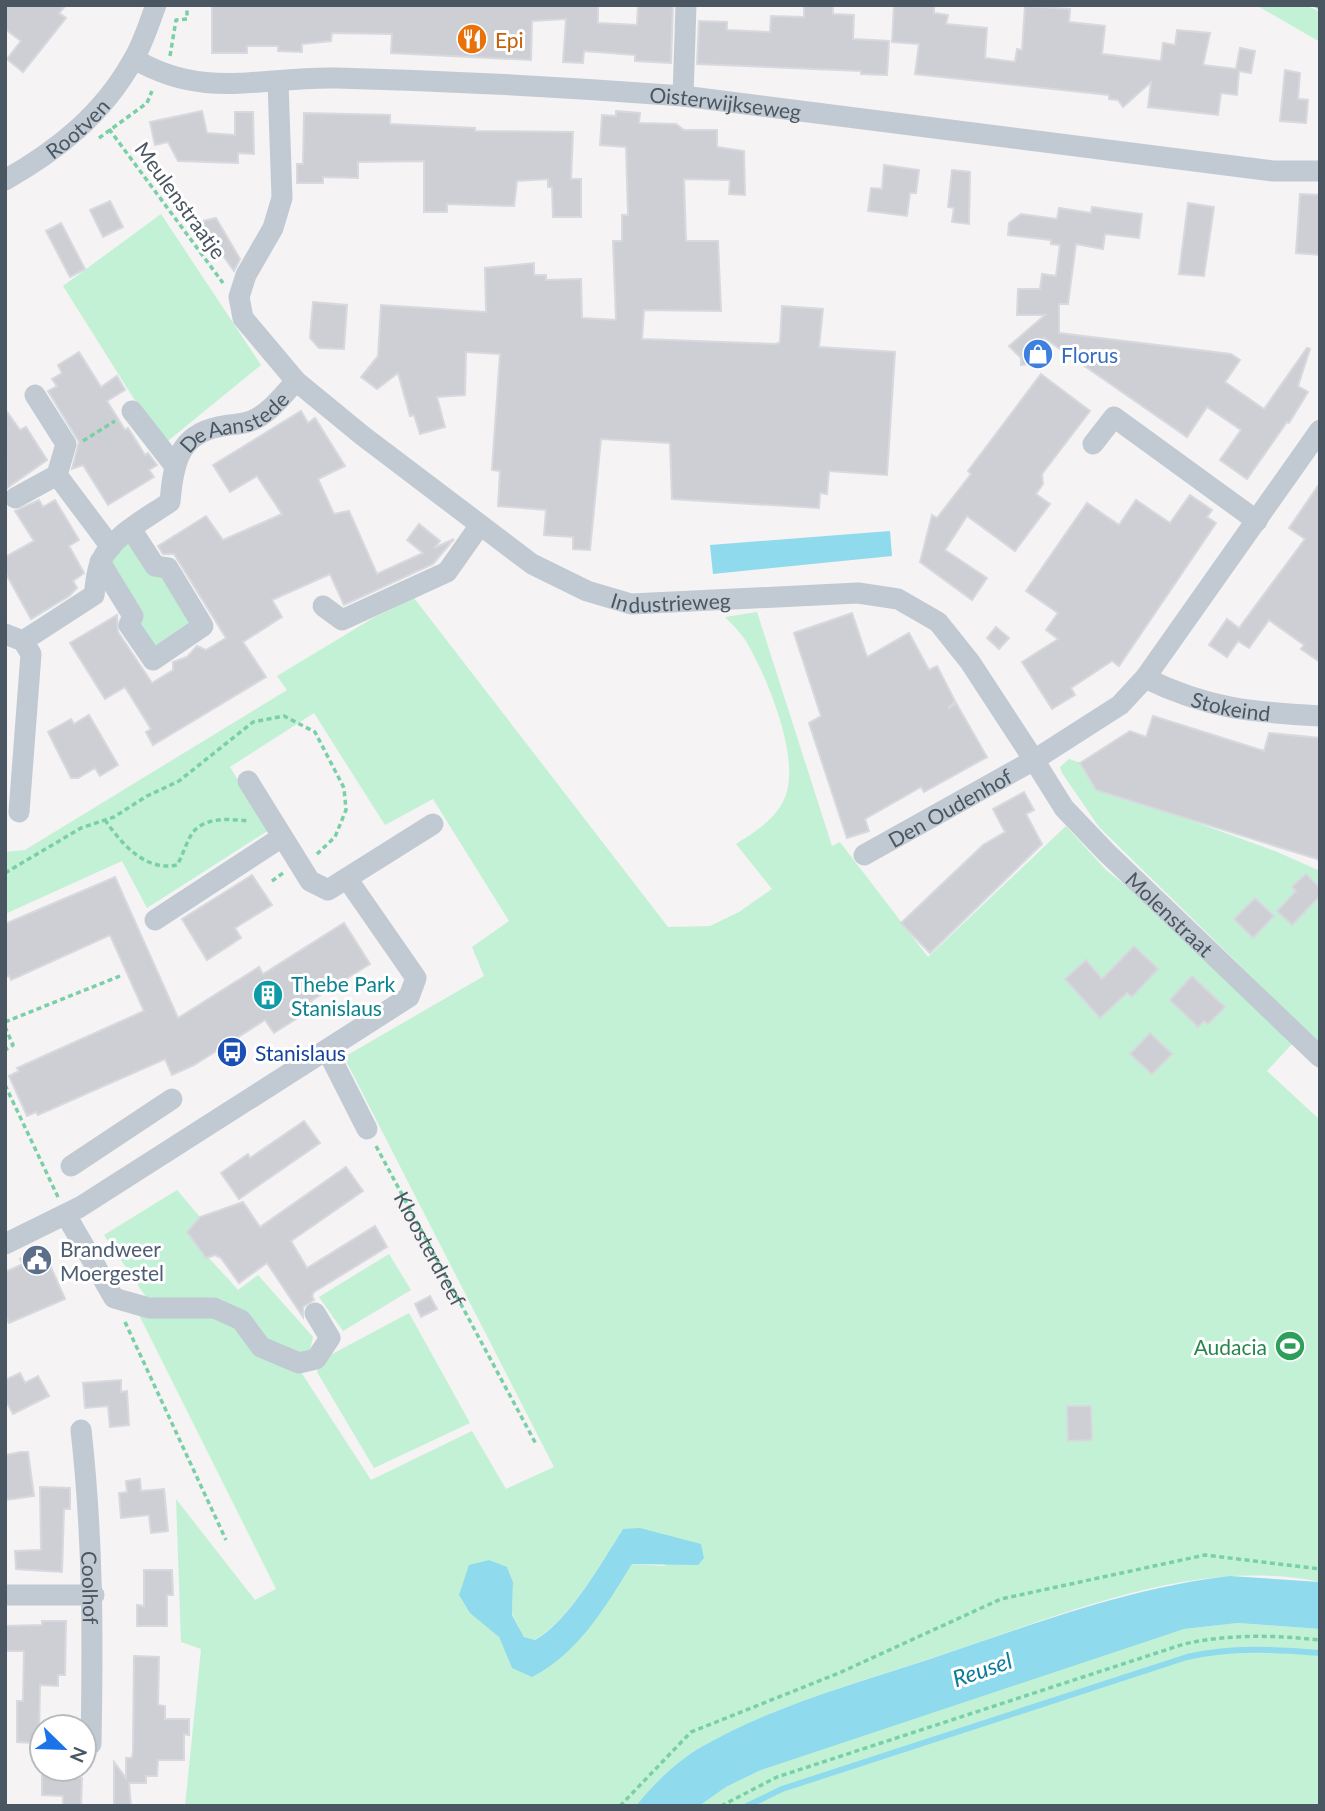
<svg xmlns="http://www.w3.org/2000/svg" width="1325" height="1811" font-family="Lato,sans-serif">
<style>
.green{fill:#c3f1d5;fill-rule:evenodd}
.water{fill:#90daee}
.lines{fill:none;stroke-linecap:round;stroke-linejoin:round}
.stream{stroke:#90daee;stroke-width:6}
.building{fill:#cdcfd5;stroke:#d7d9de;stroke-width:2}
.path{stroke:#7ad0a6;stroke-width:3.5;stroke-dasharray:5 3.5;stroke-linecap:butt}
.minor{stroke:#c1cad2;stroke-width:21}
.labels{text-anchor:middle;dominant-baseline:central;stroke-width:6;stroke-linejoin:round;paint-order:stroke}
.food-label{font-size:21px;fill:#c56008;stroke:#fff;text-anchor:start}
.street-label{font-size:21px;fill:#4a5661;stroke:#fff}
.shop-label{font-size:21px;fill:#366cbe;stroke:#fff;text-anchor:start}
.culture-label{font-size:21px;fill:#0d838f;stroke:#fff;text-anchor:start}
.transit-label{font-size:21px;fill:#164399;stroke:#fff;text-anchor:start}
.service-label{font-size:21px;fill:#4e5e75;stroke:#fff;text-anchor:start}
.leisure-label{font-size:21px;fill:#27864d;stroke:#fff;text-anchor:end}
.water-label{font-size:23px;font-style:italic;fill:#0c7c9b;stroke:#fff}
</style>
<rect width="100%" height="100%" fill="#f5f3f3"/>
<g class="green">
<path d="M1256 5H1306L1320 12V42Z"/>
<path d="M161 214 261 365 163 445 63 286Z"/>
<path d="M131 540 165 571 196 621 154 651 108 562Z"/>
<path d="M414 598 668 927 710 926 739 912 772 889 736 844C756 831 781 816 787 791 798 751 766 675 746 641 740 632 732 624 725 617L757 612 832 846 840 842 928 957 1066 826 1106 870 1129 888 1292 1044 1267 1071 1320 1120V1582C1277 1573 1231 1574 1188 1581 1107 1594 1028 1626 950 1652 867 1680 779 1703 703 1746 678 1760 653 1784 636 1806H185L201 1649 181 1642 176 1499 255 1600 276 1589 138 1313 210 1314 230 1322 299 1369 371 1480 472 1431 506 1489 554 1467 344 1057 484 976 472 947 509 921 433 799 385 825 314 713 230 767 269 830 147 908 122 861 5 914V852L25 850 287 690 277 676 373 618ZM623 1529 666 1566 632 1564 582 1637 512 1668 499 1637 489 1627 507 1567 513 1582 512 1614 524 1637 534 1640C569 1621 602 1562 623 1529Z"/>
<path d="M1069 759 1135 781 1129 798 1275 851 1320 871V1044L1099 827 1062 773 1060 767Z"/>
<path d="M177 1190 200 1217 188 1232C203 1254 221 1270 238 1290L258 1275 313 1337 309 1355 269 1346 239 1312 146 1297 104 1235Z"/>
<path d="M389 1254 411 1290 343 1331 319 1297Z"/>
<path d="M409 1313 470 1423 374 1468 317 1372 321 1360Z"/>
<path d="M1238 1623 1320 1629V1806H699L726 1787 761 1770 1118 1649 1184 1629Z"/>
</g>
<g class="water">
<path d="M890 531 892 556 713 574 710 545Z"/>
<path d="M640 1528 701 1544 704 1558 698 1565 632 1564C605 1607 579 1653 532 1677L512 1668 499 1637 470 1613 459 1595 469 1565 489 1560 507 1567 513 1582 512 1615 524 1637 535 1640C569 1621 602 1562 623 1529Z"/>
<path d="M1230 1576 1320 1582V1629L1238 1623 1184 1629 761 1770 726 1787 699 1806H636C653 1784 678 1760 703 1746 773 1706 854 1684 930 1659 1029 1626 1126 1588 1230 1576Z"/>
</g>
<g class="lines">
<path class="stream" d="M747 1806 782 1789 1187 1657C1231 1647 1275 1649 1320 1653"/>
</g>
<g class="building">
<path d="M5 5H66L59 13 66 18 23 72 7 59 21 41 5 29Z"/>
<path d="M212 5H598V23L637 25 638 5H673L671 63 635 61V55L584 51 583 63 563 62 566 19 532 21 531 60 391 53 392 34 332 33 331 41 302 44V52L278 51V46H247V53H212Z"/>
<path d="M804 5H833V14L854 15 853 39 889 41 887 75 861 74V71L697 64 699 21 727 22V30L770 32 771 16 804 17Z"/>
<path d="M894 5H934V13L948 15 946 24 987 28 985 58 1015 62 1017 49 1022 50 1025 6 1070 9 1069 22 1105 26 1102 54 1161 61 1163 43 1175 45 1177 30 1210 33 1203 65 1236 69 1240 48 1255 51 1251 73 1239 71 1237 95 1221 93 1218 115 1148 107 1151 82 1123 107 1118 100 1109 99V95L915 74 919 44 892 42Z"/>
<path d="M1285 70 1300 73 1298 99 1308 100 1306 123 1280 121Z"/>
<path d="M202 111 207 133 235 135V112H253L254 154 238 153V163L178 161 168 142 155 145 150 122Z"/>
<path d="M616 111 640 113 639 123 676 124 684 130H717V147L744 151 745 195 729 194 730 180 684 179 686 241H718L721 311 644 310 642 339 776 344 780 342 782 306 823 309 819 347 895 352 887 475 829 471 827 494 820 493 819 508 672 499 670 443 601 439 590 550 573 549V537L544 535 546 510 498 506 500 471 492 470 500 354 466 352 465 395 437 397 445 427 420 434 414 415 410 416 398 373 377 389 361 377 378 356 381 305 486 312 485 268 534 263V275H546V280L581 279 582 318 616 320 613 241H622V215H628L626 147 600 145 602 115 616 116Z"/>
<path d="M304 113 390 115V124L475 128V131L573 132 571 179H581V217H553L552 187H548V179L517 181 514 206 447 204V212H424V161L358 162V178L323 177V183H297V164H303Z"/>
<path d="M884 165 919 170 916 193H910L907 216 868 211 871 188 882 189Z"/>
<path d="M952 170 970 172 969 224 952 222 954 208 948 207Z"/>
<path d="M1300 194 1320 195V255L1296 253Z"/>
<path d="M110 201 123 227 103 237 90 210Z"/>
<path d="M1188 203 1214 207 1204 276 1179 274Z"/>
<path d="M1092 207 1142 214 1139 238 1105 234 1103 249 1076 244 1068 304H1059V333L1231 354 1240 360 1225 382 1264 409 1307 348 1310 349 1298 386 1308 392 1289 423 1287 422 1247 479 1220 460 1241 430 1207 407 1187 437 1044 338 1045 363 1021 365V358L1009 346 1045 315H1017L1018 289H1040L1042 274 1056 276 1060 245 1051 244V240L1008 235 1009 223 1021 214 1057 219 1059 208 1091 213Z"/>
<path d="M216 218 240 259 234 271 199 222Z"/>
<path d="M61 223 85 269 70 277 46 231Z"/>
<path d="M313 302 347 305 344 349 319 348 310 338Z"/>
<path d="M79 352 101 387 117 376 125 390 107 401 125 430 128 428 145 455 148 453 157 465 149 470 154 477 108 505 83 465 72 469 79 442 48 391 57 386 52 379 62 373 58 365Z"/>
<path d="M1041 374 1090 411 1042 474 1043 484 1036 494 1050 504 1015 551 967 516 945 550 987 578 972 600 920 562 932 515 937 518 971 474 968 471Z"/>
<path d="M5 409 20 430 26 427 47 460 7 488Z"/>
<path d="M301 411 308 423 315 418 345 466 318 479 334 514 349 511 377 574 423 553 407 540 419 524 440 541 434 548 454 539 433 564 344 605 330 574 272 600 282 617 243 642 266 677 153 745 146 732 151 729 125 687 105 699 70 643 117 615 118 632 152 683 173 670V662L187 657 197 646 206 650 226 638 174 554H163L158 546 206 516 223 540 282 514 257 476 230 492 213 465Z"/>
<path d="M1320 483V662L1301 649 1304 645 1269 620 1249 648 1238 641 1227 657 1209 645 1227 619 1239 628 1305 539 1289 528Z"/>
<path d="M1190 495 1212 510 1207 517 1216 523 1119 666 1112 661 1071 688 1075 695 1052 709 1022 662 1058 639 1046 630 1058 613 1026 591 1087 503 1119 525 1136 500 1170 523Z"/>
<path d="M39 500 43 507 55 500 79 540 69 546 84 573 73 581 77 588 69 596 31 619 5 572V557L34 541 15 511Z"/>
<path d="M852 613 867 657 909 633 929 670 937 666 955 701 948 709 956 703 987 757 924 792 921 787 865 819 869 831 847 838 809 723 821 716 794 633Z"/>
<path d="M996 627 1009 638 999 649 987 638Z"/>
<path d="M89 715 118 765 100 776 95 768 78 778H71L48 732 71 719 74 724Z"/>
<path d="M1153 716 1264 751 1269 733 1320 738V860L1096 790 1080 763 1130 731 1146 737Z"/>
<path d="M1024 792 1034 810 1026 814 1042 844 930 953 901 923 983 845 1005 832 993 809Z"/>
<path d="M1306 874 1320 888V896L1292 925 1277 911 1296 891 1292 887Z"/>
<path d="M252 875 272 905 235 928 241 938 207 960 182 919Z"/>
<path d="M115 877 178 1018 259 967 263 974 344 923 370 964 311 1001 315 1007 274 1033 265 1020 194 1065 172 1075 165 1059 38 1115 36 1112 27 1116 9 1076 19 1071 17 1068 144 1011 110 935 11 980 9 976 5 977V924Z"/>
<path d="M1255 898 1274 916 1253 938 1234 919Z"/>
<path d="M1134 946 1158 969 1132 997 1127 993 1100 1018 1065 979 1086 960 1102 979Z"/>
<path d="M1192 976 1225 1007 1208 1024 1204 1021 1198 1027 1170 1000Z"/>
<path d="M1150 1033 1172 1054 1152 1074 1130 1054Z"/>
<path d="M304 1121 320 1143 239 1199 221 1173 248 1154 250 1158Z"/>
<path d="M346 1167 363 1191 291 1241 307 1268 375 1226 387 1247 314 1292 312 1296 314 1300 303 1307V1317L267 1263 239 1283 221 1258 215 1255 206 1258 187 1232 200 1217 243 1202 260 1227Z"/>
<path d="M43 1249 65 1299 9 1323 5 1315V1272L23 1264 20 1259Z"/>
<path d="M430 1296 437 1309 421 1317 415 1304Z"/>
<path d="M20 1373 25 1383 38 1376 49 1396 13 1414 5 1399V1380Z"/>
<path d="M121 1380V1392L127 1391 129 1425 110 1427 108 1406 85 1408 83 1383Z"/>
<path d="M1067 1406H1091L1092 1440 1068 1441Z"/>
<path d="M21 1452H28L34 1496 5 1500V1455Z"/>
<path d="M140 1479 141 1491 164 1489 168 1531 151 1533 149 1515 121 1518 119 1493 127 1492 126 1481Z"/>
<path d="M40 1487 70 1488V1509H64L62 1572 16 1569 15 1551 41 1550Z"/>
<path d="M144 1570H172L173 1595H167V1626H137V1605L144 1606Z"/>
<path d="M42 1621H66L65 1675H58V1686L40 1685 39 1734H33V1743L17 1742V1701H23L24 1651H5V1626L42 1625Z"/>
<path d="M134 1656 159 1657 158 1705 165 1706V1719H189V1735L184 1734V1760H158L157 1776H146V1783H129L131 1806H114V1762L126 1778V1758H132L133 1751Z"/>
<path d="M42 1769H70V1778H82L81 1806H63V1796L42 1795Z"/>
</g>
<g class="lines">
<g class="path">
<path d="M1314 5 1320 8"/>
<path d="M170 56 176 20 187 19V5"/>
<path d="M109 129 223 283"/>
<path d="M99 138 147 103 152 91"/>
<path d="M83 441 115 421"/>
<path d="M105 820C121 843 145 872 177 865 183 856 187 838 195 830 208 817 231 819 248 821"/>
<path d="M5 873 81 828 114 817 147 796 179 781 253 722 284 716 315 732 344 788 346 810 335 837 317 854"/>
<path d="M272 881 283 873"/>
<path d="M5 1022 120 976"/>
<path d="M5 1027 13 1045 5 1050"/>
<path d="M5 1085 58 1197"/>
<path id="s1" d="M376 1146 536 1444"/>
<path d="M125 1322 226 1540"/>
<path d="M620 1806 691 1732 839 1673 1001 1599 1205 1555 1320 1569"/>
<path d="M721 1806 777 1777 1184 1644C1229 1634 1274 1635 1320 1640"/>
</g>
<g class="minor">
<path id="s2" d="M134 59C207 101 260 76 337 78 452 81 568 87 683 96L1273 171H1320"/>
<path id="s3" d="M278 82 282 198 273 228 246 275 239 297 243 318 296 381 363 436 532 564 587 591 631 604 858 593 898 599 938 622 970 662 1034 760 1120 705 1145 678 1320 430"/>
<path d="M683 96 686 5"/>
<path id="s4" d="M5 180C58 150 103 114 133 60 143 44 149 23 156 5"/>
<path d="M35 395 66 444 57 475 111 547"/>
<path d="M132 411 174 465"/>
<path d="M1093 444 1114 417 1257 521"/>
<path d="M15 498 57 475"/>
<path d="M100 562 133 616 129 625 153 660 203 626 168 568 155 566 131 529"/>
<path d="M323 606 342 620 447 572 480 525"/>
<path d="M5 634 23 641 31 654 19 812"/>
<path id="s5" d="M23 641 94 595C96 584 96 571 101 561 113 535 147 518 170 502 173 466 178 435 218 427 229 424 241 425 251 421 269 414 283 395 296 381"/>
<path id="s6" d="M1145 678C1209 709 1250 712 1320 716"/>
<path d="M248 781 310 881 328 890 433 824"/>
<path id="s7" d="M864 855 1034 760 1064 808 1106 852 1320 1057"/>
<path d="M155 920 282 837"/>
<path d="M327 1050 367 1129"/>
<path d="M71 1166 172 1099"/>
<path d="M66 1215 114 1298 149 1308H214L241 1320 261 1347 299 1363 316 1359 330 1338 315 1313"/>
<path d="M5 1244 80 1207 409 997 416 978 348 880"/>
<path id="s8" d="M81 1430C93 1537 93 1637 91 1744"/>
<path d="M5 1595H94"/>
</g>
</g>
<defs>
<g id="restaurant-disc" transform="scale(1.575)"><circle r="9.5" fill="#e8710a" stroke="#fff"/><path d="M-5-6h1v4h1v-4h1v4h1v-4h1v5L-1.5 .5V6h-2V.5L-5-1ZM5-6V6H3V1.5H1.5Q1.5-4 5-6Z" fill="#fff"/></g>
<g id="shop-disc" transform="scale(1.575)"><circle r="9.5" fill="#3f7fe0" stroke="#fff"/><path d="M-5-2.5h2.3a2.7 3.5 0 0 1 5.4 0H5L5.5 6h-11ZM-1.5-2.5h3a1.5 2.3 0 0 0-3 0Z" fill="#fff"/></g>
<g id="building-disc" transform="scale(1.575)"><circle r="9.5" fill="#0f9aa8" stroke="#fff"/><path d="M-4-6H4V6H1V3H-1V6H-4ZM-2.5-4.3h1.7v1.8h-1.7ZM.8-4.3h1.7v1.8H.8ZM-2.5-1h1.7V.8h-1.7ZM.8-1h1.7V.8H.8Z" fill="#fff"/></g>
<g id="bus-disc" transform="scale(1.575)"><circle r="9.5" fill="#1a4fb4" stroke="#fff"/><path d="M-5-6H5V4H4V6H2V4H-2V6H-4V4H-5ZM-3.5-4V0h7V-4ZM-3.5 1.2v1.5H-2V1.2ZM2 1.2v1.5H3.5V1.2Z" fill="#fff"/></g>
<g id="civic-disc" transform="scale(1.575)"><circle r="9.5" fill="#5c6f8a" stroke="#fff"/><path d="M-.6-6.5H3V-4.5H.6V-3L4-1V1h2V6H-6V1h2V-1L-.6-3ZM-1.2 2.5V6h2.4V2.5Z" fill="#fff"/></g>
<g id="stadium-disc" transform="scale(1.575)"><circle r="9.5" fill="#2e9e5b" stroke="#fff"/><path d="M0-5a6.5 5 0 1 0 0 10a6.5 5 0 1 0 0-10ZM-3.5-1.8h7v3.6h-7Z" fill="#fff"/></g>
</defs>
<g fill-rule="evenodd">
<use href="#restaurant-disc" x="472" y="39"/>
<use href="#shop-disc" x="1038" y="354"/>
<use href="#building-disc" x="268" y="995"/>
<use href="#bus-disc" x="232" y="1052"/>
<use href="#civic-disc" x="37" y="1260"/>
<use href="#stadium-disc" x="1290" y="1346"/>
</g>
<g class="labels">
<g class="food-label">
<text x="495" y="39">Epi</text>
</g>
<g class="street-label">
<text stroke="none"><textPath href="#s2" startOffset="597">Oisterwijkseweg</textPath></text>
<text stroke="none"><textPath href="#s4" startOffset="89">Rootven</textPath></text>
<text transform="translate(181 200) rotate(54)">Meulenstraatje</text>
<text stroke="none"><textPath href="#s5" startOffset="326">De Aanstede</textPath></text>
<text stroke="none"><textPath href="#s3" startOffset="774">Industrieweg</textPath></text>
<text stroke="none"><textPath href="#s6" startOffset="91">Stokeind</textPath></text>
<text stroke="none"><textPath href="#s7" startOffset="98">Den Oudenhof</textPath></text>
<text stroke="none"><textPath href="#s7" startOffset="401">Molenstraat</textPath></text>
<text stroke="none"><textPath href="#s1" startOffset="116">Kloosterdreef</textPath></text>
<text stroke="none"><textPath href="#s8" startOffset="158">Coolhof</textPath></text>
</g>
<g class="shop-label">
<text x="1061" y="354">Florus</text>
</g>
<g class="culture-label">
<text x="291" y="983">Thebe Park<tspan x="291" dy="24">Stanislaus</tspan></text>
</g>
<g class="transit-label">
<text x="255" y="1052">Stanislaus</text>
</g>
<g class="service-label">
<text x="60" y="1248">Brandweer<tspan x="60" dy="24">Moergestel</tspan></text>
</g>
<g class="leisure-label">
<text x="1267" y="1346">Audacia</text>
</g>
<g class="water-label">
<text transform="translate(982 1669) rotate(-19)">Reusel</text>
</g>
</g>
<rect width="1325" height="1811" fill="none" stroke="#4a5661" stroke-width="14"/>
<g transform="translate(63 1748) rotate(113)"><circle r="33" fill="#ffffff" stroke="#b7bbc0" stroke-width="2"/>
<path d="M0-5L12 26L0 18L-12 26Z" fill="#1a73e8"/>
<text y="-10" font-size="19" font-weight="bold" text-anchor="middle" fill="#4a5661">N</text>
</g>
</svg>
